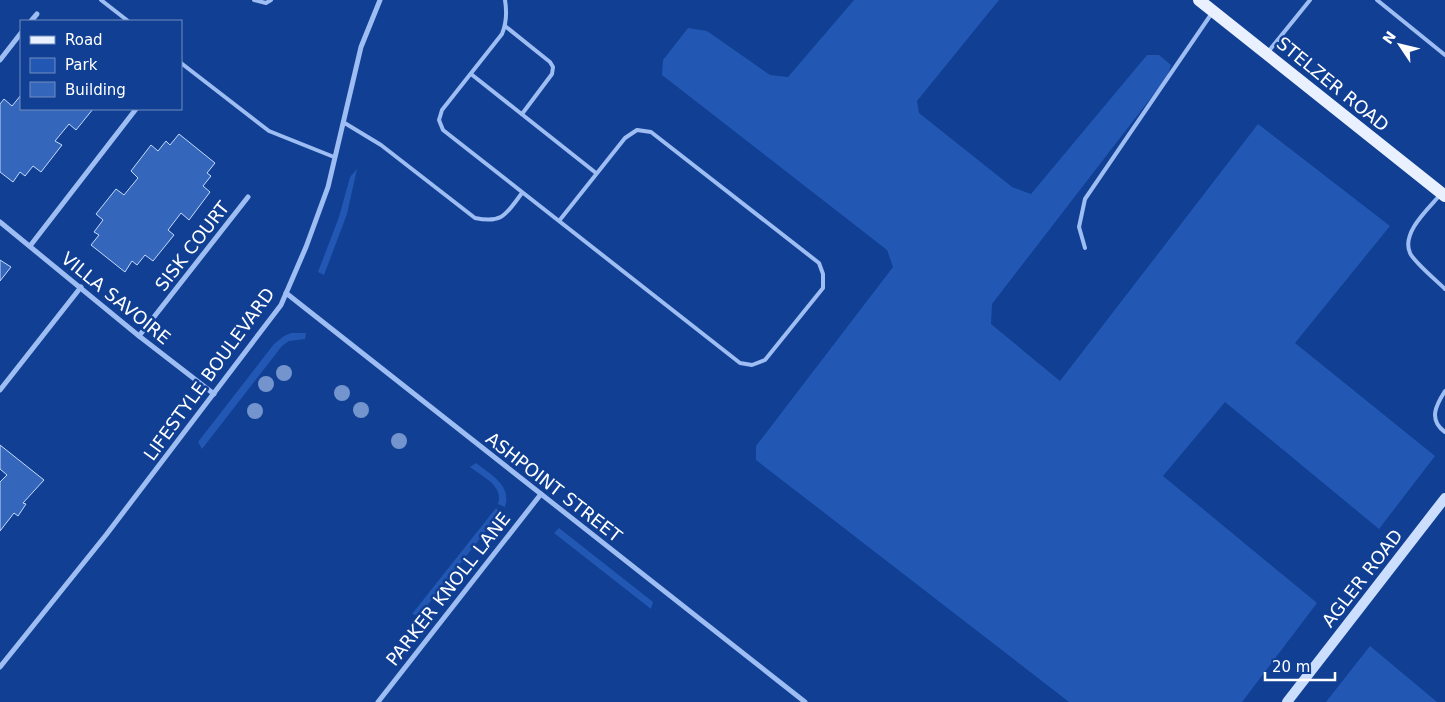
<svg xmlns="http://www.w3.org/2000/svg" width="1445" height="702" font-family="'DejaVu Sans',sans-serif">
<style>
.green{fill:#2258b3}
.building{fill:#3466bb;stroke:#c5dafe}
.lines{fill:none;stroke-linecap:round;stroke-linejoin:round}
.lane{stroke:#9dbdf3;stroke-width:4}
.street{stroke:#9dbdf3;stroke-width:5}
.secondary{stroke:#ccdefd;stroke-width:10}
.primary{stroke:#e9f0ff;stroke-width:12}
.tree{fill:#7494ce}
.labels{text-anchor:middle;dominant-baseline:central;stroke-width:5;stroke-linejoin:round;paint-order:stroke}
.street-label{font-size:18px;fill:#fff;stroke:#103f93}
</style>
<rect width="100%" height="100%" fill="#103f93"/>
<g class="green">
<path d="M854 0H999L917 101 919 113 1012 187 1031 194 1147 55H1159L1171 65 1167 77 992 304 991 324 1060 381 1258 124 1390 226 1295 343 1435 456 1379 529 1225 402 1163 476 1317 603 1242 702H1069L756 460V446L893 267 887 250 662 75 663 60 688 28 707 31 770 75 788 77Z"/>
<path d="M357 169 347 214 324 275 318 272 339 217 350 177Z"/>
<path d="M291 333H306L305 339 289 341 282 346 202 449 198 442 274 344 284 336Z"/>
<path d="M476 463C491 475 512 485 505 507L498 504C504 486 483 477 470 467Z"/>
<path d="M496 508 500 513 419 616 412 614Z"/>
<path d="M559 528 653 602 651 609 554 533Z"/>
<path d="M1370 646 1437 702H1326Z"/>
</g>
<g class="building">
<path d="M21 95V109H93L76 130 69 124 55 141 62 145 41 172 33 166 25 176 20 172 13 182 0 172V104L4 99 12 106Z"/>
<path d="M179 134 215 163 207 173 211 176 203 186 210 192 189 220 181 213 168 230 174 235 153 261 145 255 137 265 132 261 125 272 91 245 99 235 94 232 103 220 96 214 116 189 124 195 138 178 131 171 151 145 158 151 166 141 170 145Z"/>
<path d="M0 260 11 267 0 281Z"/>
<path d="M0 445 44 480 23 503 26 504 18 516 14 513 0 531V482L7 475 0 469Z"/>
</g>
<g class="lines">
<g class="lane">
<path d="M101 0 128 21"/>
<path d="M254 0 266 3 271 0"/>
<path d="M505 0C507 12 507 22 502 34L442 110 439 120 443 130 740 363 752 365 765 360 823 288V274L819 263 651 132 637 130 625 138 559 221"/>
<path d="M1377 0 1445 55"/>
<path d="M505 26 550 62 553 67 552 74 522 114"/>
<path d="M1268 52 1310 0"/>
<path d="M181 63 269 131 334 157"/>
<path d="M471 74 596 173"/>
<path d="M343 122 381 145 475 218C503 224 506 214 522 193"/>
<path d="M1440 195C1428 209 1401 233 1410 253 1414 262 1437 281 1445 289"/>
<path d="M1085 248 1079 227 1085 199 1212 13"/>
<path d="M1445 391C1436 405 1428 420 1445 432"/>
</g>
<g class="street">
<path d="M31 21 37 14"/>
<path d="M0 60 21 33"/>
<path d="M0 222 139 336 214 394"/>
<path d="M30 246 136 109"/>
<path d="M286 293 805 702"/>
<path d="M139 336 248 197"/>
<path d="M0 390 81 287"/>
<path d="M0 667 106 535 281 305 306 247 328 187 361 47 380 0"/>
<path d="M378 702 541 494"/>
</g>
<path class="secondary" d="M1287 702 1445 498"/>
<path class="primary" d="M1199 0 1445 196"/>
</g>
<g class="tree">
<circle cx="284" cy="373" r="8"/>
<circle cx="266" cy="384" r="8"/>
<circle cx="342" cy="393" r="8"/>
<circle cx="361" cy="410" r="8"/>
<circle cx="255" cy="411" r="8"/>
<circle cx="399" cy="441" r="8"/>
</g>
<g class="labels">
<g class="street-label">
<text transform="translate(1333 84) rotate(39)">STELZER ROAD</text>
<text transform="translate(192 246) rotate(-52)">SISK COURT</text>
<text transform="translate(116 298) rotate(39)">VILLA SAVOIRE</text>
<text transform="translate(209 374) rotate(-54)">LIFESTYLE BOULEVARD</text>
<text transform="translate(554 487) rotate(38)">ASHPOINT STREET</text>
<text transform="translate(1362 578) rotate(-52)">AGLER ROAD</text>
<text transform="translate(448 589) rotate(-52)">PARKER KNOLL LANE</text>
</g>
</g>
<rect x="20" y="20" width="162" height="90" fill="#103f93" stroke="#708cbe"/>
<rect x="30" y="36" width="25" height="8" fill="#e9f0ff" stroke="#708cbe"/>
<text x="65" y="45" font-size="15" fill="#ffffff">Road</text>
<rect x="30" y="58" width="25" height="15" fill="#2258b3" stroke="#708cbe"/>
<text x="65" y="70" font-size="15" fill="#ffffff">Park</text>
<rect x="30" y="82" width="25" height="15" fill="#3466bb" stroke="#708cbe"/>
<text x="65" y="95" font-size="15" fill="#ffffff">Building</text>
<g transform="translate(1400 45) rotate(305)" stroke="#103f93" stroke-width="4" paint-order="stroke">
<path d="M0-4L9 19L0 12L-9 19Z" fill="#ffffff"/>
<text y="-8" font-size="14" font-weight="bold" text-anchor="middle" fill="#ffffff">N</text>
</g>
<path d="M1265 672v8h70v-8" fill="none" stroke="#ffffff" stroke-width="2.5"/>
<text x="1272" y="672" font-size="15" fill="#ffffff" stroke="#103f93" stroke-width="4" paint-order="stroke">20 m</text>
</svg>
